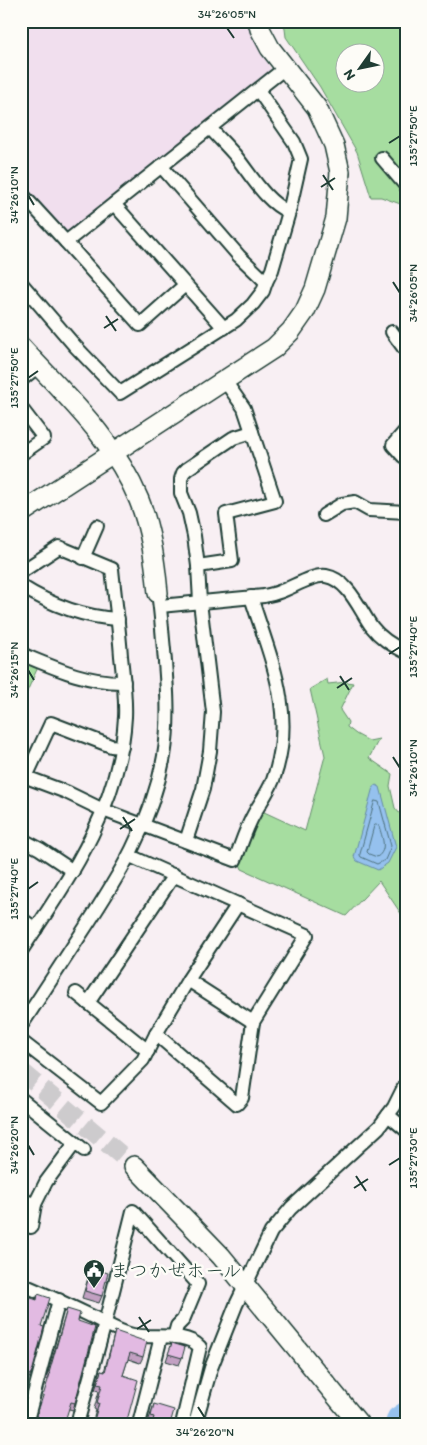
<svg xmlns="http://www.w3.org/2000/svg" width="427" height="1445" font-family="Itim,'Klee One',sans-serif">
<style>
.built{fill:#f1dfee}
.green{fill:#a6dda0;stroke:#628d6a;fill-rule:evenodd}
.water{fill:#95c1ee;stroke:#668ca4}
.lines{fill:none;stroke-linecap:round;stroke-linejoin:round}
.shore{stroke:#4e727e;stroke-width:1}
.river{stroke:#95c1ee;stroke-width:20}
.secondary-tunnel{stroke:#cdcbcd;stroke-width:19;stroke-dasharray:19 9;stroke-linecap:butt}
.street-casing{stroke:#1f3d34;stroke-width:16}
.secondary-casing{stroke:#1f3d34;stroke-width:22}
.street{stroke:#fdfcf7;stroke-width:12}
.secondary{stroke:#fdfcf7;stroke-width:19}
.wall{fill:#c2a0c2;stroke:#1f3d34}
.building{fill:#e2bae2;stroke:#1f3d34}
.ticks{fill:none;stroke:#1f3d34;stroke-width:2}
.labels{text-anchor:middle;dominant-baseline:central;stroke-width:5;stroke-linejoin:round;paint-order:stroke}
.poi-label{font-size:19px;fill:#1f3d34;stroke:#fdfcf7;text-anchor:start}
.neatline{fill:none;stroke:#1f3d34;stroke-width:2}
.ticks-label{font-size:12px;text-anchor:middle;fill:#1f3d34}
</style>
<rect width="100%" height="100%" fill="#f8eff3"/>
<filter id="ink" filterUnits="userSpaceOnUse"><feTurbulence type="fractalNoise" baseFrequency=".02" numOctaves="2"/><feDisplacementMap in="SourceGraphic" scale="10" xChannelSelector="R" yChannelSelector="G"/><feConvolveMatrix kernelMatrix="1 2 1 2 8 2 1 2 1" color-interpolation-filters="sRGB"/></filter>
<g filter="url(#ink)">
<path class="built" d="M21 21H247L255 40 270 68 269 74 70 232H62L21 186Z"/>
<g class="green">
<path d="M284 21H406V206L381 197H371L357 152 320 87 286 37ZM344 52H374V82H344Z"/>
<path d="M21 660 38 667 21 705Z"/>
<path d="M327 679 328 684 347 682 353 683 340 710 348 722 347 727 356 734 369 741 379 739 369 758 392 774 390 786 395 808 406 821V921L379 881 346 916 242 869 239 862 262 811 305 831 325 756 310 689Z"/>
</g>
<path class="water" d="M376 785 380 787 396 847 388 863 378 870 357 861 354 857 373 787Z"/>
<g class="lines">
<g class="shore">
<path d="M375 801 379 802 391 846 385 860 377 864 361 857 360 855Z"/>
<path d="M376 825 379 826C382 837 388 850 377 857L369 854 367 852 374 826Z"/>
</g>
<path class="river" d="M395 1424 397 1417 406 1411"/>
<path class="secondary-tunnel" d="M21 1071 134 1166"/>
<g class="street-casing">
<g id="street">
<path d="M210 128C218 137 226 145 234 154 250 173 265 202 289 212"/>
<path d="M382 158 406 186"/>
<path d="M161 166 239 256 266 282"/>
<path d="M21 193 66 242 285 68"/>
<path d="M114 204 224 328"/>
<path d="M66 242 140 325 185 285"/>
<path d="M21 283 75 346 120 393 236 320 253 304 263 291 266 282 272 270 289 212 301 159 294 142 258 90"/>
<path d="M392 332 406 351"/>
<path d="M21 380 38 366"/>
<path d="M21 408 44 438 21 454"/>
<path d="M406 430 393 445 403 456 406 458"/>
<path d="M324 515 342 504 355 502 369 510 406 512"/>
<path d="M83 558 97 526"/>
<path d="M198 566 232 561 226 514 275 501 244 408 225 381"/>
<path d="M21 572 59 547 112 569C115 598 119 627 121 656 123 676 126 697 125 717 120 807 69 879 21 951"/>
<path d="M21 586C51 605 83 617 118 619"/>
<path d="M160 606 264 596C269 595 274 594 279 592 292 588 313 574 326 576 349 580 360 611 372 627 381 639 393 646 406 652"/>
<path d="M21 654C55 668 87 683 124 682"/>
<path d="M122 747 111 746 51 723 26 777 66 792 103 810 235 860C241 845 246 828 254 814 260 803 268 792 273 780 297 715 271 660 251 597"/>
<path d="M21 839 40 849 73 871"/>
<path d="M186 841 203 789 210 751 213 712 200 602 198 566 194 536 189 513 181 493V479L183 473 187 469 233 438 252 432"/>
<path d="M130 856 307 935 253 1022 242 1098 237 1104 156 1034"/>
<path d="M21 919 36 929"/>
<path d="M188 980 253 1022"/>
<path d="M76 993 148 1051"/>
<path d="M88 1003 174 875"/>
<path d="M21 1026C41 995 61 965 81 934 119 876 151 826 164 756 170 721 167 685 164 650 162 631 161 612 158 593"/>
<path d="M21 1041 101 1103 143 1060 156 1034 188 980 238 904"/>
<path d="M21 1099 84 1150"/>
<path d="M388 1115 406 1130"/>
<path d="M21 1200 35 1204"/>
<path d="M31 1227 35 1204 46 1182 75 1143"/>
<path d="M21 1284C45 1294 68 1305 91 1316 105 1323 118 1332 133 1335 153 1339 185 1331 200 1347L183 1420 190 1424"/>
<path d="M26 1424 59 1300"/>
<path d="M77 1424 105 1323 133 1211 198 1284 183 1320 177 1326 174 1337"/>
<path d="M139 1424 161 1337"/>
<path d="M195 1424 211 1368 236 1305 271 1232 291 1208 379 1127 394 1107 406 1083"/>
</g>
</g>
<g class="secondary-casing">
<g id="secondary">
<path d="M21 347C65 395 114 439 139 500 151 530 155 562 158 593"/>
<path d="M21 513 274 348 291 331 305 311 315 289 336 218 340 172 334 145 317 108 270 48 260 29 258 21"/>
<path d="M134 1166 221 1256 359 1424"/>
</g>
</g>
<use href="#street" class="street"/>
<use href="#secondary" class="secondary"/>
</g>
<g class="wall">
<path d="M91 1268 102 1296 99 1303 82 1298Z"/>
<path d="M38 1294 41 1326 33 1369 28 1381 22 1379 36 1299Z"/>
<path d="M67 1309 78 1321 75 1403 73 1410 69 1409 48 1380 46 1379Z"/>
<path d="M115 1331 143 1357 140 1363 128 1359 123 1375 126 1424H92L96 1410 94 1409 99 1391 95 1390 101 1371 104 1372Z"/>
<path d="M172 1343 182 1358 179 1365 166 1361Z"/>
<path d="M154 1404 170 1424H152L148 1422Z"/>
</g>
<g class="building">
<path d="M91 1268 108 1273 102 1296 85 1291Z"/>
<path d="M38 1294 50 1298 41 1326 44 1327 33 1369 30 1375 24 1373 21 1382V1297L23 1295 37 1300Z"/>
<path d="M67 1309 80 1313 78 1321 95 1327 75 1403 71 1402 64 1424H34L50 1374 49 1373Z"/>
<path d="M115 1331 147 1342 143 1357 130 1353 123 1375 138 1380 126 1424H93L99 1403H97L102 1385 97 1384 101 1371 105 1372Z"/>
<path d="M172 1343 185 1347 182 1358 168 1354Z"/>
<path d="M154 1404 174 1410 170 1424H152L154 1417 151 1416Z"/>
</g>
</g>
<path class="ticks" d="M227 28 234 38M389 143 400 136M323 175 333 190M321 187 335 178M28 195 34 205M393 282 400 293M106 316 116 331M104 328 118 319M28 378 38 371M389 654 400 647M28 670 34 680M340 676 349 690M337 688 352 678M393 757 400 768M123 817 132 831M120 829 135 819M28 889 38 882M28 1145 34 1155M389 1165 400 1158M356 1176 366 1191M354 1188 368 1179M139 1317 149 1332M137 1329 151 1320M198 1407 205 1418"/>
<defs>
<g id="civic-pin" transform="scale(1.125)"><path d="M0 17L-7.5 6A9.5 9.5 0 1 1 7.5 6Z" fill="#1f3d34" stroke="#fdfcf7"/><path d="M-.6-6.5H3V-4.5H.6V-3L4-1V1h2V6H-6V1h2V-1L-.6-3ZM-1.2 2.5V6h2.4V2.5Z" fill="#fff"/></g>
</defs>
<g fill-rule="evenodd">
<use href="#civic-pin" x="94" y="1270"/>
</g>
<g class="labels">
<g class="poi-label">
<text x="110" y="1270">まつかぜホール</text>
</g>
</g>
<rect width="427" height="1445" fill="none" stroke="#fdfcf7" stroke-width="55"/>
<g transform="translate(360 68) rotate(237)"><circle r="24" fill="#fdfcf7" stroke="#a4b0a9"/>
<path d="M0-4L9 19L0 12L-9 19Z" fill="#1f3d34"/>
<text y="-8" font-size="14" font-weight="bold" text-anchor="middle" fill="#1f3d34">N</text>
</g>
<rect x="28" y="28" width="372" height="1390" class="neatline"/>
<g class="ticks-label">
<text x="227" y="18">34°26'05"N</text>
<text transform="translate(413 136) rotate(-90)" y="4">135°27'50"E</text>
<text transform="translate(14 195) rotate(-90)" y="4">34°26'10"N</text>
<text transform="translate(413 293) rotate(-90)" y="4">34°26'05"N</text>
<text transform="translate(14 378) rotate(-90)" y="4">135°27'50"E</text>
<text transform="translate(413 647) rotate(-90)" y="4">135°27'40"E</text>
<text transform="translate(14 670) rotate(-90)" y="4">34°26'15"N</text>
<text transform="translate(413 768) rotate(-90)" y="4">34°26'10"N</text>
<text transform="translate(14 889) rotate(-90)" y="4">135°27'40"E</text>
<text transform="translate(14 1145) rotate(-90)" y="4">34°26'20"N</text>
<text transform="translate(413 1158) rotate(-90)" y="4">135°27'30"E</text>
<text x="205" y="1436">34°26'20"N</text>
</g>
</svg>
